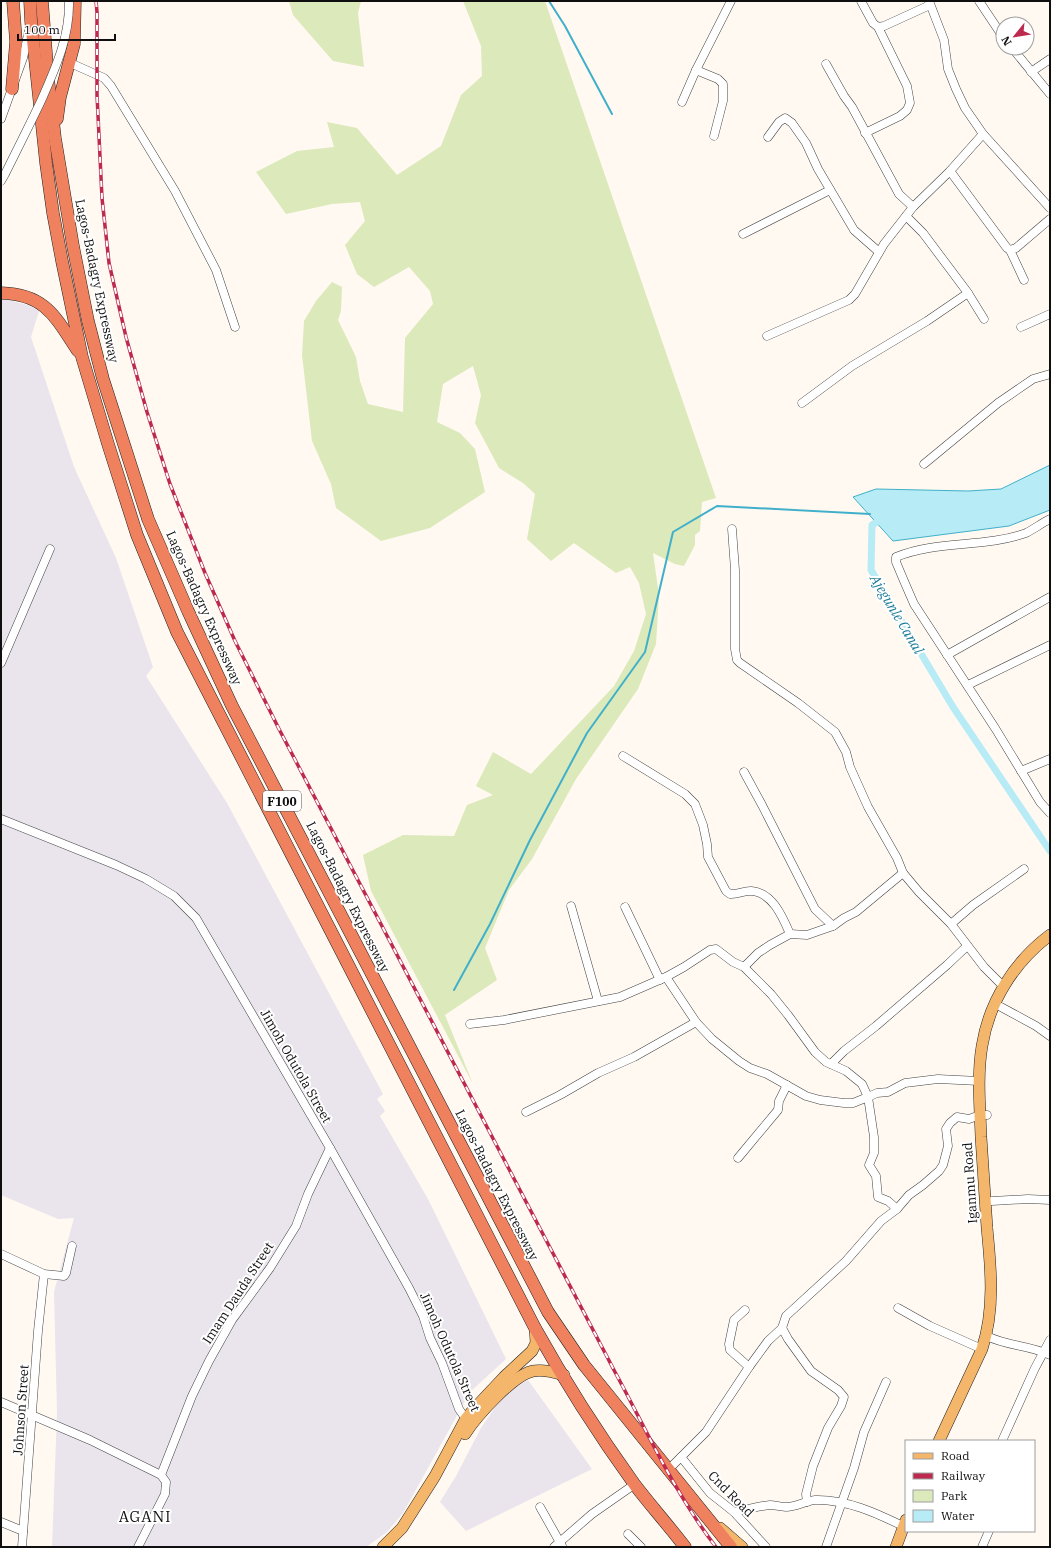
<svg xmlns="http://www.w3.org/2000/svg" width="1051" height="1548" font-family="'IBM Plex Serif',serif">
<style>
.industrial{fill:#eae4ed}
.green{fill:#dce9bb}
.water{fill:#b7ebf5;stroke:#40b0ca}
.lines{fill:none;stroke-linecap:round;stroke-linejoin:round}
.stream{stroke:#40b0ca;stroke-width:2}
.canal{stroke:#b7ebf5;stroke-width:7}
.minor-casing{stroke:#424242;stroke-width:9}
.major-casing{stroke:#202020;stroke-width:12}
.highway-casing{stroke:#202020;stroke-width:13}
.minor{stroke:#fff;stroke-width:8}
.major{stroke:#f4b66b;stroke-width:11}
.highway{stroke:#f0815e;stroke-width:12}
.rail-casing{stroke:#bc2a50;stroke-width:3.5}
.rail{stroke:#fff;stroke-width:2;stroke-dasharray:6;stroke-linecap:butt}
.minor-bridge-casing{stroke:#424242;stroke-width:9;stroke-linecap:butt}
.minor-bridge{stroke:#fff;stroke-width:8}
.labels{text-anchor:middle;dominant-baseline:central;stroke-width:4;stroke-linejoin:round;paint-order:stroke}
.shield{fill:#fff;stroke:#575757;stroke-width:1}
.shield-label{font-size:12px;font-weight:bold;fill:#0f0f0f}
.street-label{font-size:13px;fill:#0f0f0f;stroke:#fff}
.water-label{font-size:14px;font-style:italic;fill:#1a7b97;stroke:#fff}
.quarter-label{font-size:15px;letter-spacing:1px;fill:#0f0f0f;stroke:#fff}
</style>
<rect width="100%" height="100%" fill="#fff9f1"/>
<g class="industrial">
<path d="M1 298 28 305 39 311 31 337 74 467 116 558 153 667 146 676 227 803 383 1094 377 1099 385 1111 380 1116 428 1199 506 1359 470 1392 403 1513 387 1532 366 1547H52L57 1413 54 1292 74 1218 58 1219 1 1195Z"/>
<path d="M528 1380 592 1469 466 1531 440 1502 456 1476 481 1428 498 1403 515 1387Z"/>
</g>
<g class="green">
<path d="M289 1H361L358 13 364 67 333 61 293 15Z"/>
<path d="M463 1H545L716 498 702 502 700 531 695 535V545L684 566 675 564 653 553 659 595 656 644 638 689 576 779 532 859 509 890 485 948 497 980 445 1015 473 1084 371 891 363 855 403 835 454 836 467 805 493 795 476 786 493 752 531 774 614 686 634 651 646 614 639 583 630 567 616 573 574 543 551 561 527 539 535 494 523 483 499 468 475 423 481 395 473 366 443 384 437 422 460 433 475 449 485 492 430 528 381 541 336 508 331 484 312 441 302 355 304 321 316 301 332 282 342 287 341 311 338 320 356 357 360 381 368 404 403 412 405 338 433 304 430 291 409 267 374 287 357 274 345 245 365 221 360 202 332 204 286 214 256 172 297 151 334 147 327 122 357 128 397 175 441 146 461 95 482 76 481 46Z"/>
</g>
<path class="water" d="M1050 465V510L1009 526 893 541 853 497 876 489 968 491 1001 489Z"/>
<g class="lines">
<g class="stream">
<path d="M549 1 565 26 612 114"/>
<path d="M454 990 490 924 530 840 587 733 645 652 673 532 717 506 870 514"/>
</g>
<path class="canal" d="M883 518 872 525 871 570 953 707 1050 851"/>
<g class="minor-casing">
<g id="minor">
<path d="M861 1 873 23 878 27 884 26 930 5"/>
<path d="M929 1 944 40 948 69 956 89 965 108 983 134 1050 208"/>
<path d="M979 1 1003 37"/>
<path d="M1012 48 1050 94"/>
<path d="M68 62 104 78 111 86 175 191 216 270 235 327"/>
<path d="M826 64 844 96 852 107 899 194 913 207"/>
<path d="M696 70 718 79 723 84V101L714 136"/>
<path d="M1031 72 1050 59"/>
<path d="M682 102 696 70 731 1"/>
<path d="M1 119 23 58 29 30"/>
<path d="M865 133 900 116 907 110 910 103 907 86 878 27"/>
<path d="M768 137 779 122 785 118 792 123 806 143 818 169 854 230 879 252"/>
<path d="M950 171 1007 248 1010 250 1016 248 1050 219"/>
<path d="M1 181 5 174"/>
<path d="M906 216 923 233 968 293 984 319"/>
<path d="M743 234 830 190"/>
<path d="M1010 250 1024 280"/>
<path d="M1021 327 1050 314"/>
<path d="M767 336 849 300 855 294 884 244 913 207 950 171 983 134"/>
<path d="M802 403 852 366 927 321 968 293"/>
<path d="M924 464 998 403 1033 379 1050 374"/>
<path d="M1050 519C1042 523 1034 529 1026 533 984 548 937 540 896 557V562L904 581 914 604 995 728 1040 802 1050 813"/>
<path d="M732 529 735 570V649L737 660 740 663 798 703 835 732 846 752 850 767 868 807 897 858 903 873 919 892 951 924 984 967 1003 986"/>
<path d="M947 655 1050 597"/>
<path d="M1 663 50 549"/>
<path d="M968 685 1050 645"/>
<path d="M623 756 685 794 695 804 703 825 707 844 708 857 726 891 730 894C738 895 744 890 752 891 773 893 783 918 790 934"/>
<path d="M1021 771 1050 759"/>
<path d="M744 772 762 805 815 909 833 926"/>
<path d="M1 819 116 865 146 879 174 896 196 918 330 1148 409 1288 423 1316 430 1338 442 1363 459 1409 468 1422"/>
<path d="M571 906 598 1001"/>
<path d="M625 907 660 980"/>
<path d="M951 924 973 905 1024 869"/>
<path d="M744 967 758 953 770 945 790 934 807 935 833 926 844 918 856 912 903 873"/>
<path d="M666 977 696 1022 712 1039 739 1061 750 1068 767 1074 806 1096 820 1100 844 1103H853L868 1097 874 1137V1153L869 1165 876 1176 878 1197 888 1201 897 1209"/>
<path d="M1001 1007 1036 1026 1050 1036"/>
<path d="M470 1024 504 1020 620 997 666 977 684 967 710 950 716 949 733 962 744 967 771 994 788 1015 815 1052 826 1062 846 1071 862 1084 868 1097 877 1093 888 1092 905 1083 938 1079 979 1081"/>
<path d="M831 1064 844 1051 876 1026 947 965 967 946"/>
<path d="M526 1112 560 1095 598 1073 634 1057 696 1022"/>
<path d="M738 1158 778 1110 779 1101 787 1085"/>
<path d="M992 1201 1028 1199 1050 1200"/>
<path d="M1 1254 44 1274 64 1276 66 1273 72 1246"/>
<path d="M898 1308 930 1326 982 1349"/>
<path d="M745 1310 734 1320 729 1344 730 1350 749 1367"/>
<path d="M782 1328 788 1339 811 1371 838 1390 844 1397 841 1406 828 1428 813 1466 806 1494 807 1502"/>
<path d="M987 1336C1006 1346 1030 1345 1050 1355"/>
<path d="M1 1402 90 1440 161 1475"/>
<path d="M1002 1441 1035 1368 1050 1340"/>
<path d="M681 1457 710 1493 734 1512 766 1547"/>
<path d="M668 1470 706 1432 749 1367 768 1341 782 1328 786 1316 846 1261 881 1221 897 1209 909 1195 923 1185 939 1171 943 1165 948 1146 946 1129 950 1123 957 1117 969 1119 980 1115H987"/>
<path d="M540 1507 562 1546"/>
<path d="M734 1512C746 1510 758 1506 770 1505 775 1505 780 1507 786 1507 796 1507 805 1501 815 1500 846 1499 876 1513 903 1526"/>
<path d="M1 1522 23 1531"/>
<path d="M628 1534 641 1547"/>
<path d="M22 1547 38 1331 44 1274"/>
<path d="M138 1547 165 1494 166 1482 161 1475 192 1396 209 1361 232 1320 270 1268 296 1226 308 1194 330 1148"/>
<path d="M554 1547 592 1514 635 1484"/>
<path d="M826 1547 854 1468 864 1432 886 1382"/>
<path d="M982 1547 989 1531"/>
</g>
</g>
<g class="major-casing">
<g id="major">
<path d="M465 1434C476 1417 513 1375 533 1371 543 1369 554 1372 564 1375"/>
<path d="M939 1441 982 1349C995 1310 991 1268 987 1228 985 1198 983 1168 981 1137 980 1107 977 1076 982 1046 989 1002 1014 962 1050 935"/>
<path d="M720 1528 742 1547"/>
<path d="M383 1547 402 1528 435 1476 465 1420 473 1410 504 1377 532 1351 536 1343 535 1328"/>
<path d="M896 1547 906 1520"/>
</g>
</g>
<g class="highway-casing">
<g id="highway">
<path d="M30 1 31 21 46 163 53 213 62 261 82 357 108 444 137 535 177 632 535 1328C565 1382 599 1435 635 1485 651 1506 669 1526 685 1547"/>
<path d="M42 1 48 78 55 138 73 246 88 321 103 379 148 519 188 611 232 706 548 1312 584 1365 731 1547"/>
<path d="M12 89 16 42 13 1"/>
<path d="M57 119 60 97 74 44 75 1"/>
<path d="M1 293C46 294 56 318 78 351"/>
</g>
</g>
<use href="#minor" class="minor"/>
<use href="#major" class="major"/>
<use href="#highway" class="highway"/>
<g class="rail-casing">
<path id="rail" d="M96 1 97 12V95L102 198 109 263 126 337 147 412 170 484 205 573 235 641 279 729 615 1372C647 1431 675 1494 716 1547"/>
</g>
<use href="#rail" class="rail"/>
<g class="minor-bridge-casing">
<path id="minor-bridge" d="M5 174C17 150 29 126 41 101 55 69 70 37 69 1"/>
</g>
<use href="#minor-bridge" class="minor-bridge"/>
</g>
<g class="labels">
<rect class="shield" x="263" y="791" width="38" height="20" rx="3"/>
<g class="shield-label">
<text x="282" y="801">F100</text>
</g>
<g class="street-label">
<text transform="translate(97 281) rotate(78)">Lagos-Badagry Expressway</text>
<text transform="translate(204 608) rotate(66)">Lagos-Badagry Expressway</text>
<text transform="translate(348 897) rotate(63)">Lagos-Badagry Expressway</text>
<text transform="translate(296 1066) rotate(60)">Jimoh Odutola Street</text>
<text transform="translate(970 1183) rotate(-94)">Iganmu Road</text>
<text transform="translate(497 1185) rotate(63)">Lagos-Badagry Expressway</text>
<text transform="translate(238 1293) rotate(-57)">Imam Dauda Street</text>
<text transform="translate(450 1352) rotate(66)">Jimoh Odutola Street</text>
<text transform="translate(21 1410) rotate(-86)">Johnson Street</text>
<text transform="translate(731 1494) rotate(45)">Cnd Road</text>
</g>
<g class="water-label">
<text transform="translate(897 614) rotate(59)">Ajegunle Canal</text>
</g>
<g class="quarter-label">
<text x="145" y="1516">AGANI</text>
</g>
</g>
<rect width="1051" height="1548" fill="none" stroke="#0f0f0f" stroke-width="4"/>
<rect x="905" y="1440" width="130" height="92" fill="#ffffff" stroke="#9f9f9f"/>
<rect x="913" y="1453" width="20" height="6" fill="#f4b66b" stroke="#9f9f9f"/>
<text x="941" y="1460" font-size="12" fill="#0f0f0f">Road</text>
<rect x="913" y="1473" width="20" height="6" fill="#bc2a50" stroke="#9f9f9f"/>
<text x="941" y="1480" font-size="12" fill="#0f0f0f">Railway</text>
<rect x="913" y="1490" width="20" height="12" fill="#dce9bb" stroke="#9f9f9f"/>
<text x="941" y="1500" font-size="12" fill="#0f0f0f">Park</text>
<rect x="913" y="1510" width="20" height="12" fill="#b7ebf5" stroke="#9f9f9f"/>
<text x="941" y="1520" font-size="12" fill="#0f0f0f">Water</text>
<g transform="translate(1015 36) rotate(240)"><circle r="19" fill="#ffffff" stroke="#9f9f9f"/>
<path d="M0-3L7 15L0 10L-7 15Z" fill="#bc2a50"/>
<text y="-6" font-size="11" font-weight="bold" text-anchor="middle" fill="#0f0f0f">N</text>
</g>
<path d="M18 34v6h97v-6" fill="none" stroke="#0f0f0f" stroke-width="2"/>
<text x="24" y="34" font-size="12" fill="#0f0f0f" stroke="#ffffff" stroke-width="3" paint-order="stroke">100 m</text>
</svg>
